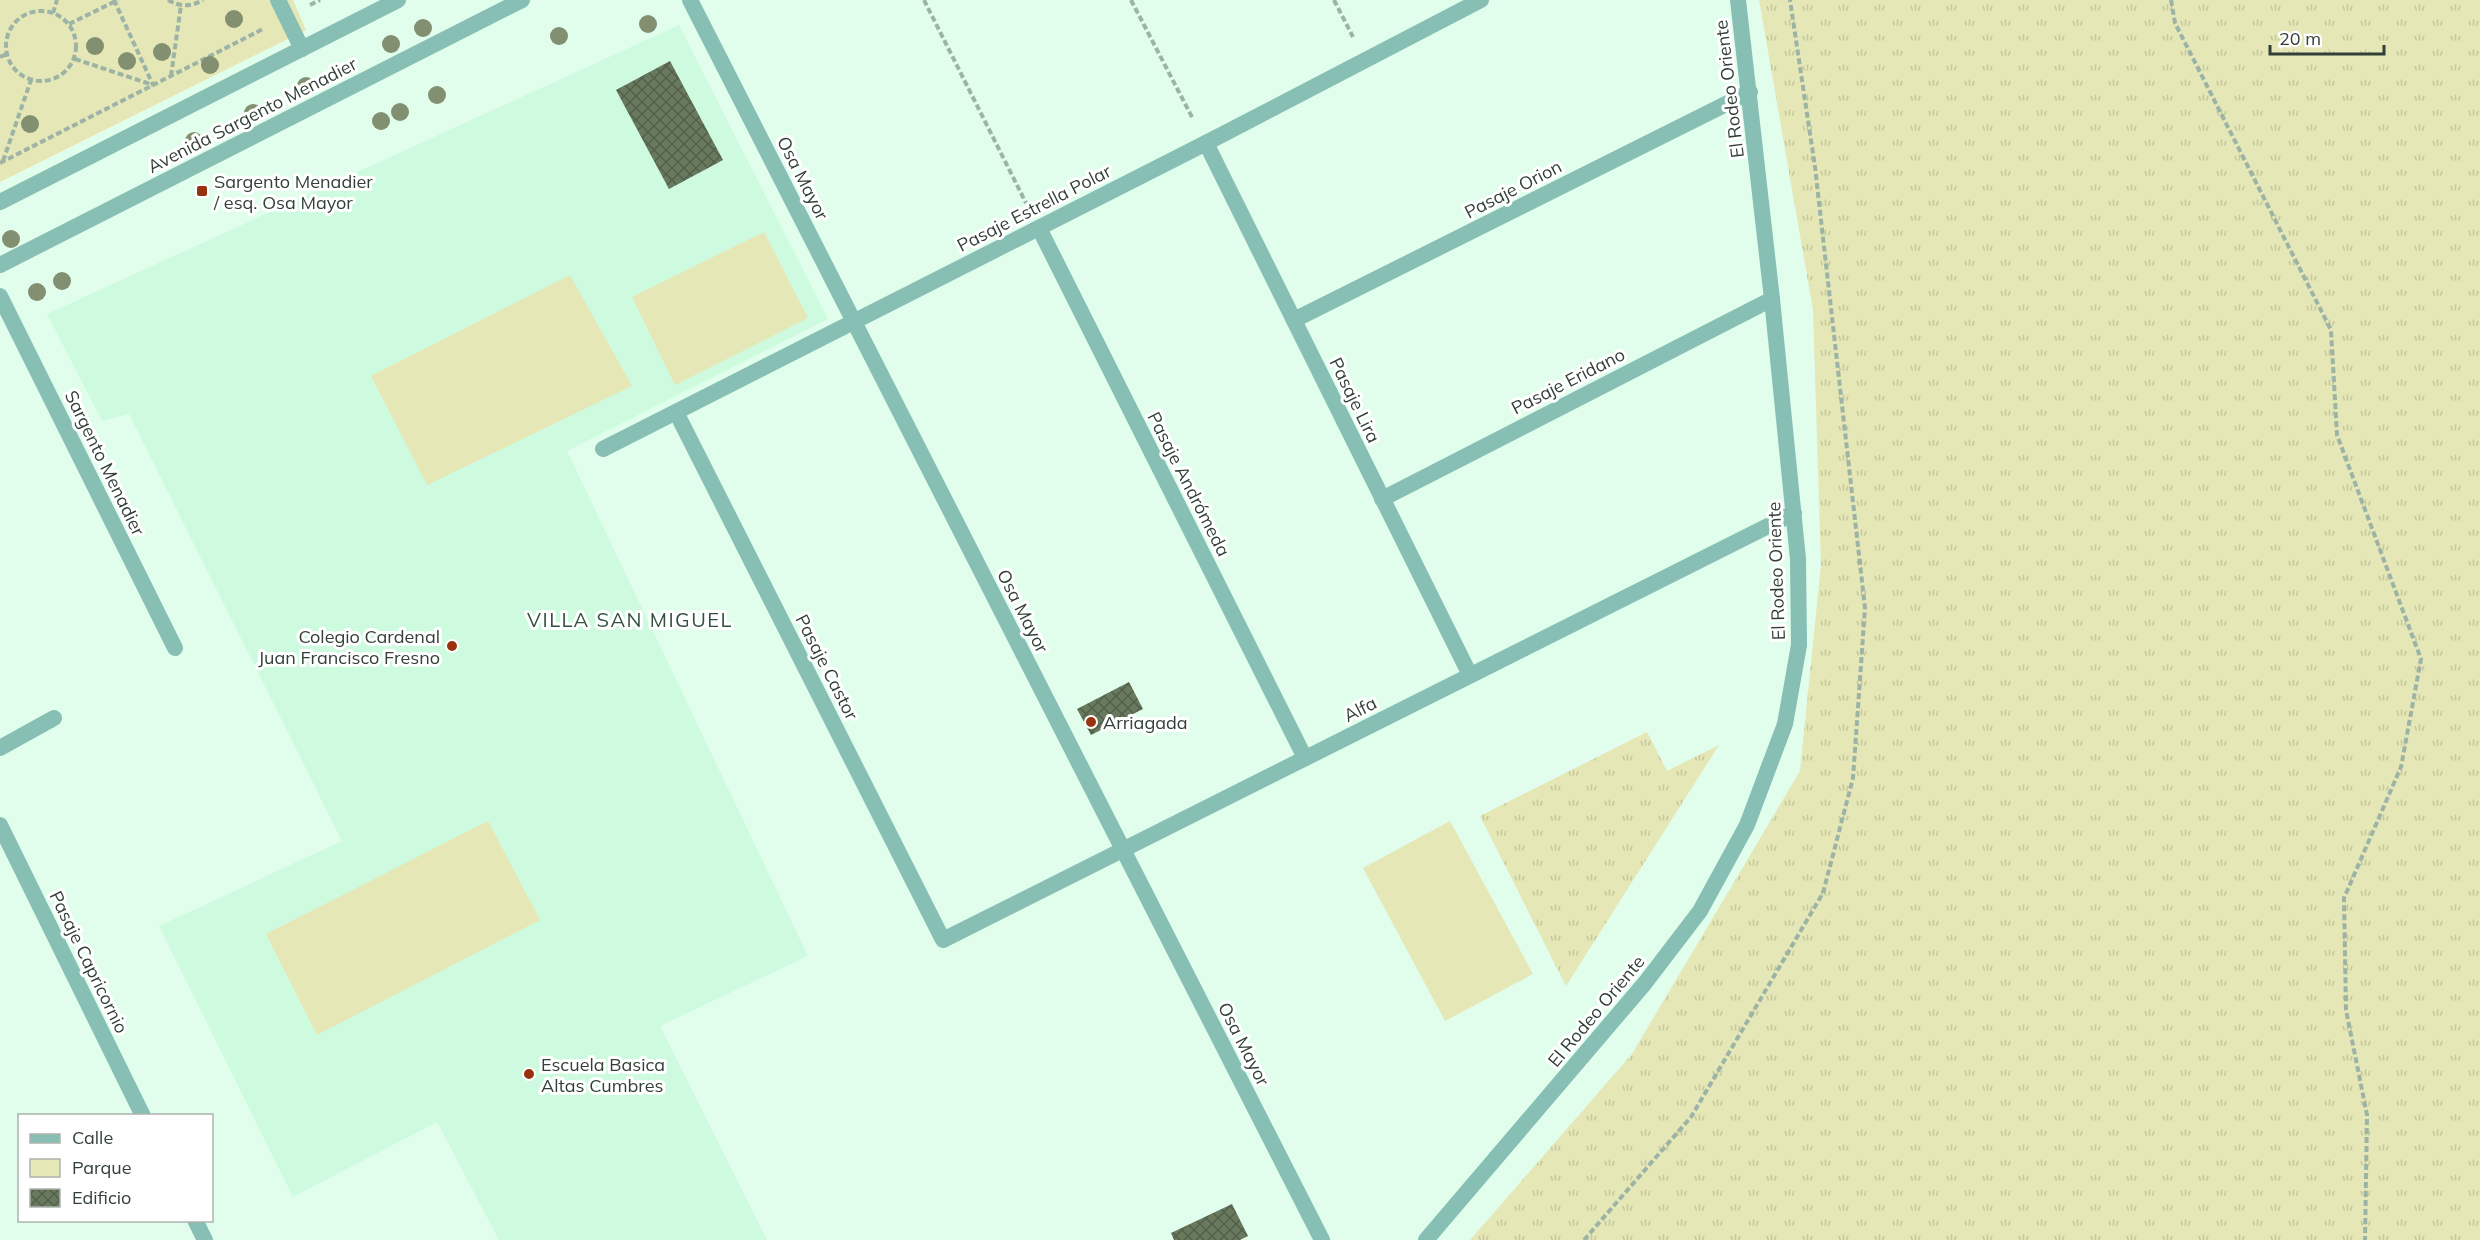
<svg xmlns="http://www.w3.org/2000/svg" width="2480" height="1240" font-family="Mulish,sans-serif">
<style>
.built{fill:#cefadf}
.grass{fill:url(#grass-tufts)}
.park{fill:#e5e7b6}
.building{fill:url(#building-cross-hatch)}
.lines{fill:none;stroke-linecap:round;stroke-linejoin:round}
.path{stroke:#9cb3a5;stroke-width:4;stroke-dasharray:6 3;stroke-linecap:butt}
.service{stroke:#88bfb5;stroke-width:16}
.minor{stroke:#88bfb5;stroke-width:16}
.tertiary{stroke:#88bfb5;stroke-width:16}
.tree{fill:#828f70}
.poi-dot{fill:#98320e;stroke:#fff;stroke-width:2}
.labels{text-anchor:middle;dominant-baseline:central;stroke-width:6;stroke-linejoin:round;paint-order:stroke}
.street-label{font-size:18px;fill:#324038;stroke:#fff}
.poi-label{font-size:18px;fill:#324038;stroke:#fff;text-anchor:start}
.neighbourhood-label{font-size:20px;letter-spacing:1.5px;fill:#32513f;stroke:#fff}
</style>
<defs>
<pattern id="grass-tufts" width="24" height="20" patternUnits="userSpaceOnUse" patternTransform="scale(1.5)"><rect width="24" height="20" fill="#e5e7b6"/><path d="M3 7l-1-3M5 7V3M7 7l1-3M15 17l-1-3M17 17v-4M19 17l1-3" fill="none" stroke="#c5c79d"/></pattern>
<pattern id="building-cross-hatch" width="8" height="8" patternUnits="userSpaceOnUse" patternTransform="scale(1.5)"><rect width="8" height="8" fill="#68795d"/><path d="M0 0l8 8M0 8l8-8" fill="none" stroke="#52604a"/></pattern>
</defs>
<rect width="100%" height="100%" fill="#e1feec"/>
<path class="built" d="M679 25 828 319 567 451 808 956 660 1026 767 1240H499L437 1122 293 1197 159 926 342 841 129 414 102 421 47 314Z"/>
<g class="grass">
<path d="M1759 0H2480V1240H1470L1632 1054 1800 771 1821 565 1813 310Z"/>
<path d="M1647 732 1667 771 1719 745 1566 986 1480 816Z"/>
</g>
<g class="park">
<path d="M0 0H293L306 30 0 182Z"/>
<path d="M764 232 808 318 675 385 632 297Z"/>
<path d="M570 275 632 386 427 485 371 376Z"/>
<path d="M488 821 540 920 317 1035 266 934Z"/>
<path d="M1450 821 1533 974 1445 1021 1363 868Z"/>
</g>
<g class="building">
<path d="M670 61 723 160 669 189 616 90Z"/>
<path d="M1129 682 1143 709 1091 735 1077 709Z"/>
<path d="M1232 1204 1248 1236 1240 1240H1174L1171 1233Z"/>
</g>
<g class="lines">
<g class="path">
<path d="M114 0 153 85"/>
<path d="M168 0C180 7 191 7 203 0"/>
<path d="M924 0 1026 203"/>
<path d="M1131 0 1193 119"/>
<path d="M1334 0 1353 37"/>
<path d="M2171 0 2175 23 2331 330 2337 435 2421 659 2401 767 2344 898 2346 1010 2367 1115 2365 1240"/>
<path d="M310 5 320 0"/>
<circle cx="41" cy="46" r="35"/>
<path d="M53 13 57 0"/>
<path d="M69 24 118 0"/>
<path d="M0 57 7 54"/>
<path d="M75 59 153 85"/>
<path d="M171 76 181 5"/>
<path d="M3 161 31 80"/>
<path d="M0 163 263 29"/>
<path d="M1584 1240 1691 1117 1823 893 1853 778 1865 608 1815 167 1790 0"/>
</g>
<path class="service" d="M278 0 302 49"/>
<g class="minor">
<path d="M690 0 1322 1240"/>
<path d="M1206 143 1470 675"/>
<path d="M1039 228 1305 758"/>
<path d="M0 296 175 648"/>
<path d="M1294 320 1750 92"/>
<path d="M676 412 943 940 1794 513"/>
<path d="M603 449 1206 143 1481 0"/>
<path d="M1382 499 1772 299"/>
<path d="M0 748 54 718"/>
<path d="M0 825 143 1116"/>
<path d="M195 1220 205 1240"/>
<path d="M1426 1240 1645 983 1700 911 1747 825 1785 724 1799 645 1798 559 1772 299 1738 0"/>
</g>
<g class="tertiary">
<path d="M0 202 398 0"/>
<path d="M0 265 522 0"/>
</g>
</g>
<g class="tree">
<circle cx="234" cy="19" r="9"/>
<circle cx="648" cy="24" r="9"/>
<circle cx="423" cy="28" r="9"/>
<circle cx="559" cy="36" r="9"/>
<circle cx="391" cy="44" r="9"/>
<circle cx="95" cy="46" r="9"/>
<circle cx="162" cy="52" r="9"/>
<circle cx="127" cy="61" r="9"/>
<circle cx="210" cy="65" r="9"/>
<circle cx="306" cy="86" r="9"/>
<circle cx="437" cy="95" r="9"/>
<circle cx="400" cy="112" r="9"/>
<circle cx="253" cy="113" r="9"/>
<circle cx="381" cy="121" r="9"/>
<circle cx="30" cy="124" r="9"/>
<circle cx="194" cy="141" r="9"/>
<circle cx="11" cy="239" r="9"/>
<circle cx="62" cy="281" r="9"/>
<circle cx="37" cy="292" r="9"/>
</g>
<g class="poi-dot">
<rect x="196" y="185" width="12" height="12" rx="3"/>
<circle cx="452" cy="646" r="6"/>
<circle cx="1091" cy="722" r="6"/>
<circle cx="529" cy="1074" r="6"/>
</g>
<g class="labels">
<g class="street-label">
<text transform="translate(1729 89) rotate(-97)">El Rodeo Oriente</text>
<text transform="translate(252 115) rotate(-27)">Avenida Sargento Menadier</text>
<text transform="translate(803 178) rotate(63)">Osa Mayor</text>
<text transform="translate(1513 189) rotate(-27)">Pasaje Orion</text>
<text transform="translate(1034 208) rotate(-27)">Pasaje Estrella Polar</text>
<text transform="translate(1568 381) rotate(-27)">Pasaje Eridano</text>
<text transform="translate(1355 400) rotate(64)">Pasaje Lira</text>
<text transform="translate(105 463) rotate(64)">Sargento Menadier</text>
<text transform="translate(1189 484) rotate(63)">Pasaje Andrómeda</text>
<text transform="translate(1776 571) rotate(-92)">El Rodeo Oriente</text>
<text transform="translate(1023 611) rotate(63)">Osa Mayor</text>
<text transform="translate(827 667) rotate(63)">Pasaje Castor</text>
<text transform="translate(1360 709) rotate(-27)">Alfa</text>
<text transform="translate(89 962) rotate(64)">Pasaje Capricornio</text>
<text transform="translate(1596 1011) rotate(-50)">El Rodeo Oriente</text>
<text transform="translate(1244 1044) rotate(63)">Osa Mayor</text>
</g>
<g class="poi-label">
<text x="214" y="181">Sargento Menadier<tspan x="214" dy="21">/ esq. Osa Mayor</tspan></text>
<text x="440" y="636" text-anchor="end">Colegio Cardenal<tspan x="440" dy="21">Juan Francisco Fresno</tspan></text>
<text x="1103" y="722">Arriagada</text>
<text x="541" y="1064">Escuela Basica<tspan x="541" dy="21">Altas Cumbres</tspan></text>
</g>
<g class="neighbourhood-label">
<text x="630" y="619">VILLA SAN MIGUEL</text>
</g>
</g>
<rect x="18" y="1114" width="195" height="108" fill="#ffffff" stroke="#adb3af" stroke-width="1.5"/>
<rect x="30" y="1134" width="30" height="9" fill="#88bfb5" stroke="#adb3af" stroke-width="1.5"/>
<text x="72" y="1144" font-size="18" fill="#324038">Calle</text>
<rect x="30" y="1159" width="30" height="18" fill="#e5e7b6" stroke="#adb3af" stroke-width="1.5"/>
<text x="72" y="1174" font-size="18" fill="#324038">Parque</text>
<rect x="30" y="1189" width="30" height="18" fill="url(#building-cross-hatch)" stroke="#adb3af" stroke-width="1.5"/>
<text x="72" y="1204" font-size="18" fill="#324038">Edificio</text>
<path d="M2270 45v9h114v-9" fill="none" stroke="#324038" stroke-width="3"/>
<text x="2279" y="45" font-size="18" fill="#324038" stroke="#ffffff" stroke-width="4.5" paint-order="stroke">20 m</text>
</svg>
